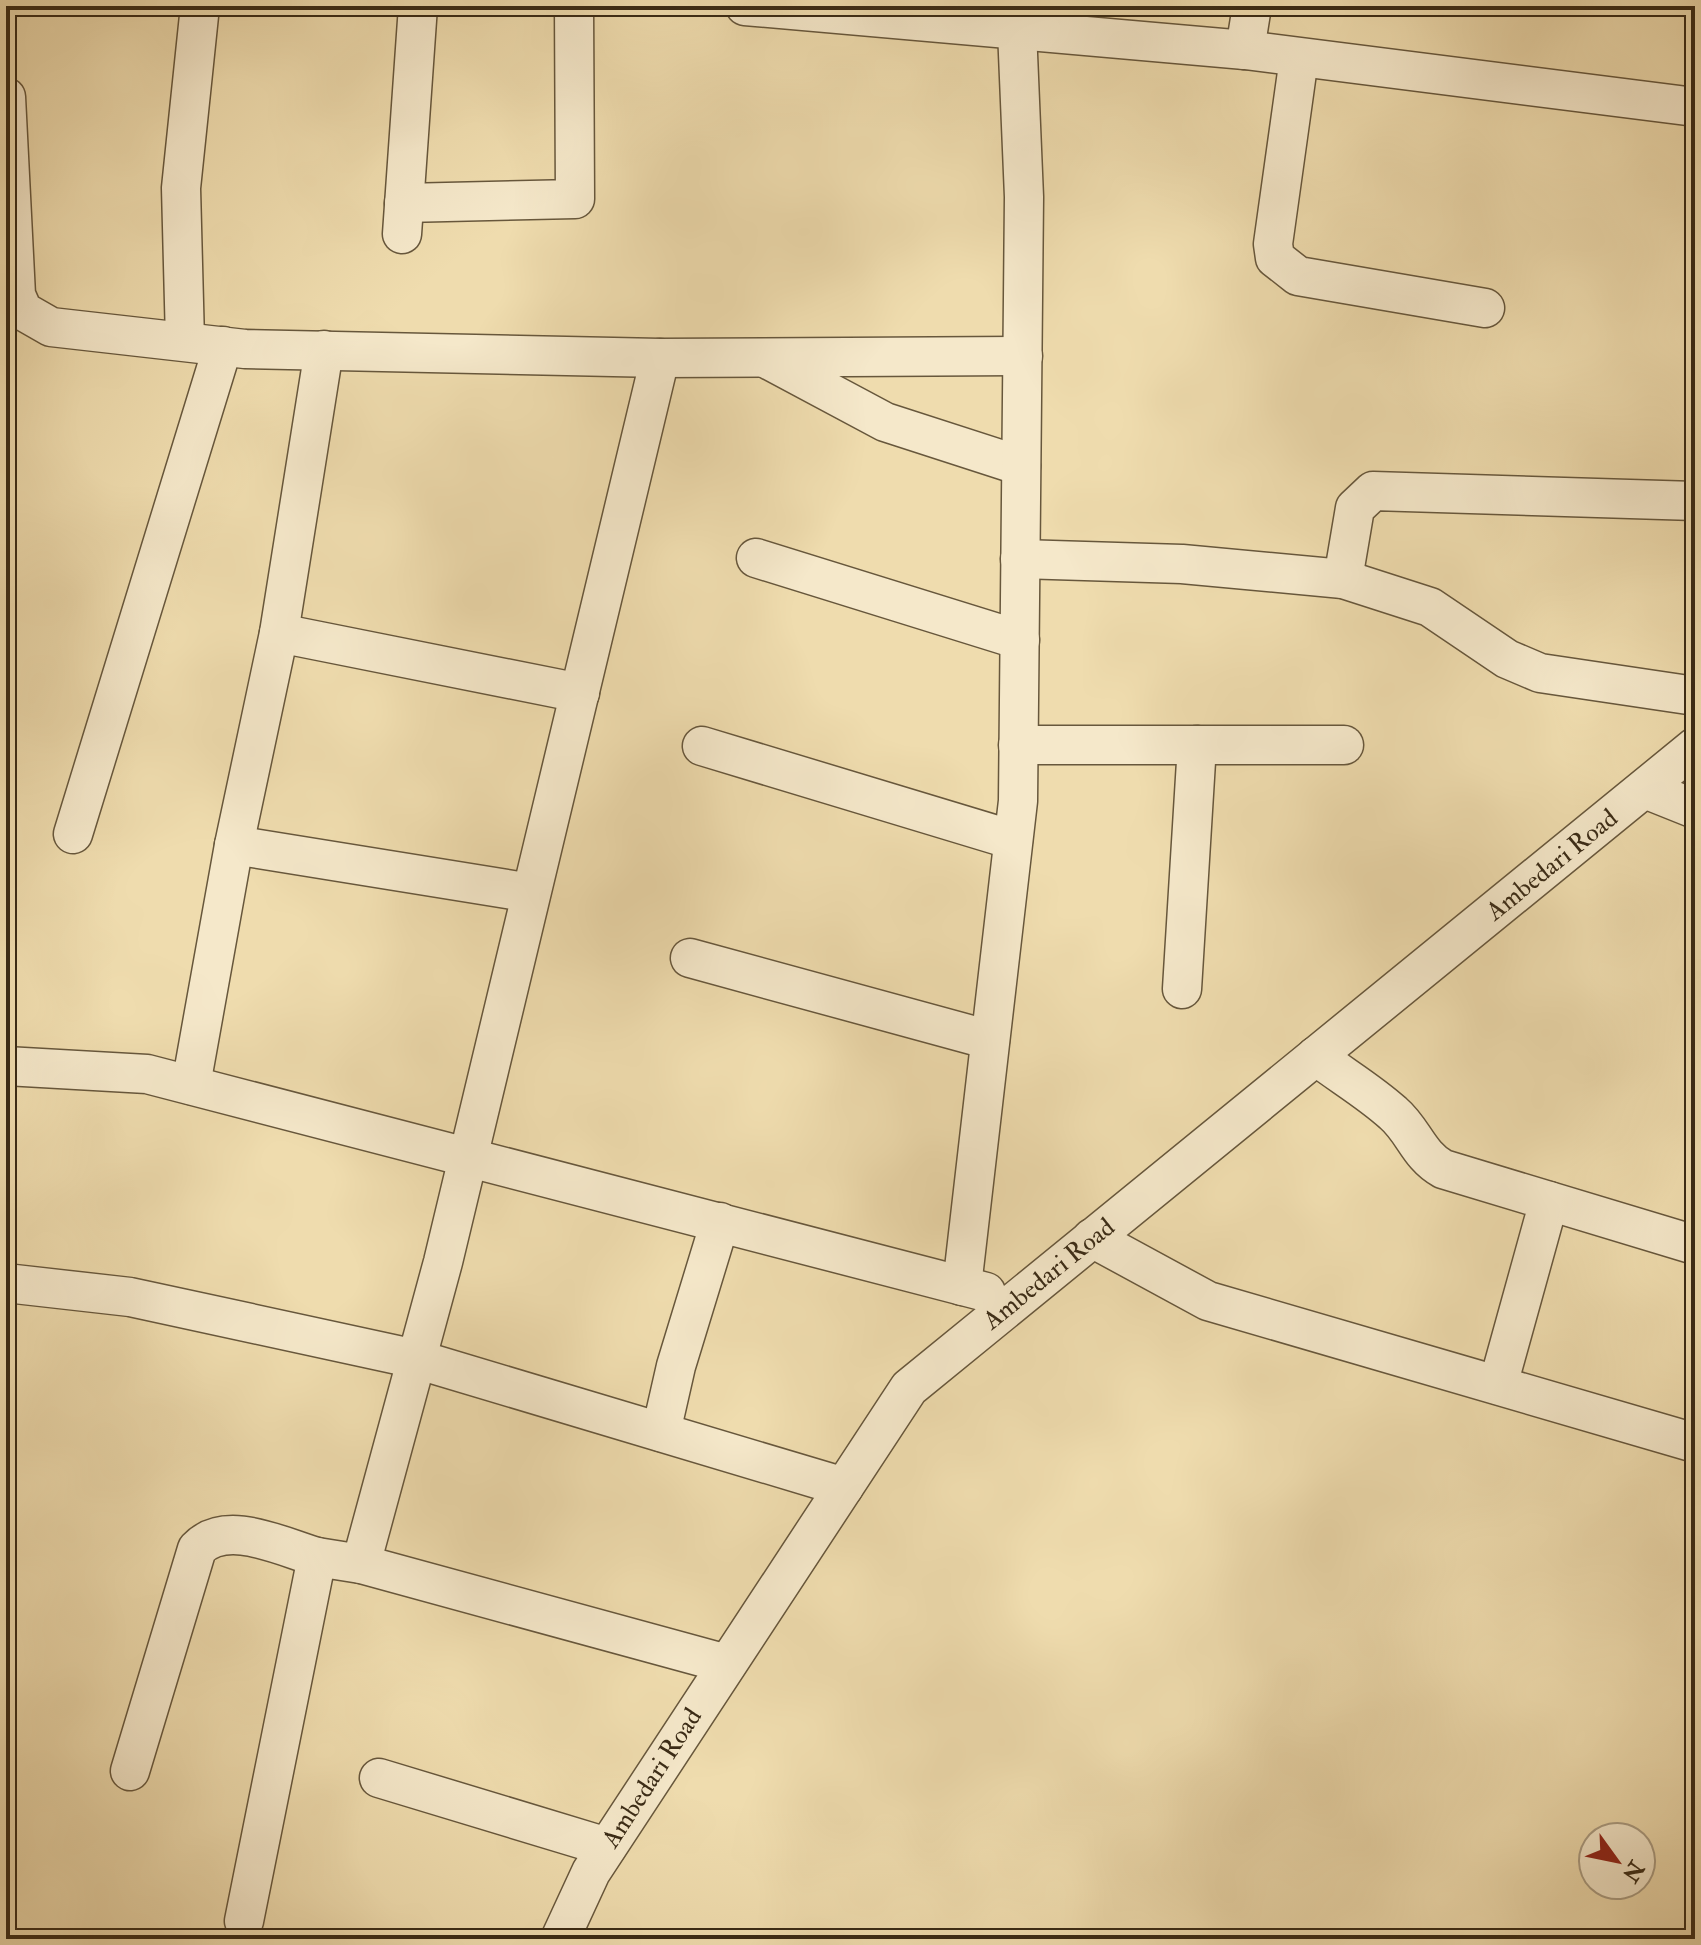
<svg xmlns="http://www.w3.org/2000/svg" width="1701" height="1945" font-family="'IM FELL Double Pica',serif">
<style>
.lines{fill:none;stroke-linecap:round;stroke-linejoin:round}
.minor-casing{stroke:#67573c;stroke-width:41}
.minor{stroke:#f5e8ca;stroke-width:38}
.labels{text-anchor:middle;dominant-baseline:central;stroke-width:7;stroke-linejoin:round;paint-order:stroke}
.street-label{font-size:26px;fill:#3a2b16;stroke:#f5e8ca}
</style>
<rect width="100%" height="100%" fill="#efdcae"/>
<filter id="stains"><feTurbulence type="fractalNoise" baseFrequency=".0025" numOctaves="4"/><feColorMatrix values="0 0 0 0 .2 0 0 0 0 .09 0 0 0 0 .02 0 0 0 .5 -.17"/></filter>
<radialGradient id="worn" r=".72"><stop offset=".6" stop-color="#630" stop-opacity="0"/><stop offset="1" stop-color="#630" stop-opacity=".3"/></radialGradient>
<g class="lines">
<g class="minor-casing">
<g id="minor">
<path d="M745 6 1245 50 1695 107"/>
<path d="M1245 50 1252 6"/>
<path d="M1299 58 1273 244 1275 258 1298 276 1485 308"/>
<path d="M6 97 16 295 23 311 51 327 245 349 660 358 1023 356"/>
<path d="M404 203 575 199 574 6"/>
<path d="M402 234 418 6"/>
<path d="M185 341 181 188 200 6"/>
<path d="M767 359 885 422 1021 466"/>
<path d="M756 558 1020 640"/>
<path d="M1020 559 1182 564 1343 579 1430 607 1507 659 1540 673 1695 696"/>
<path d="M1343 579 1355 508 1373 491 1695 501"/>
<path d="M279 633 580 693"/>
<path d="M1018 745H1344"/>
<path d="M702 746 1013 840"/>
<path d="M1645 789 1695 809"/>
<path d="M73 834 223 346"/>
<path d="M234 845 531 893"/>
<path d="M690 958 990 1040"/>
<path d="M1182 989 1197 745"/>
<path d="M1316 1056C1341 1075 1370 1092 1393 1113 1414 1131 1418 1155 1443 1169L1695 1245"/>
<path d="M6 1066 147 1074 986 1292"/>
<path d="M191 1085 234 845 279 633 324 350"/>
<path d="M1092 1238 1208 1301 1695 1443"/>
<path d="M6 1283 130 1297 416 1359 844 1487"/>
<path d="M962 1286 1018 801 1024 197 1016 6"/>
<path d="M1498 1385 1549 1201"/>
<path d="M661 1432 676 1366 720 1222"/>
<path d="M361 1564 443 1262 660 358"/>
<path d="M130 1771 197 1549C226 1518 282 1547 317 1557"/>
<path d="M379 1778 607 1847"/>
<path d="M244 1921 317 1557 361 1564 727 1664"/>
<path d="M560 1939 591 1872 909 1388 1695 747"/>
</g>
</g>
<use href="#minor" class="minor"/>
</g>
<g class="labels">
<g class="street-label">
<text transform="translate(1552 865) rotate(-39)">Ambedari Road</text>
<text transform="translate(1049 1274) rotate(-39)">Ambedari Road</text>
<text transform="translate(652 1778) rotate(-57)">Ambedari Road</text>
</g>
</g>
<rect width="1701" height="1945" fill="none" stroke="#efdcae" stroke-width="32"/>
<rect x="8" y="8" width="1685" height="1929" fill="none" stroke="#3a2b16" stroke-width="4"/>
<rect x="16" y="16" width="1669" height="1913" fill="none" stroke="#3a2b16" stroke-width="2"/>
<g transform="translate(1617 1861) rotate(123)"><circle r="38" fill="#f5e8ca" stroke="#aa9c82" stroke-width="2"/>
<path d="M0-6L14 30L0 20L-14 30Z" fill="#8f2418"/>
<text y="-12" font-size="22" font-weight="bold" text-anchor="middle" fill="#3a2b16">N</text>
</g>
<rect width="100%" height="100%" filter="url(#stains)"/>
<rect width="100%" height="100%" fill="url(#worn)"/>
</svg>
